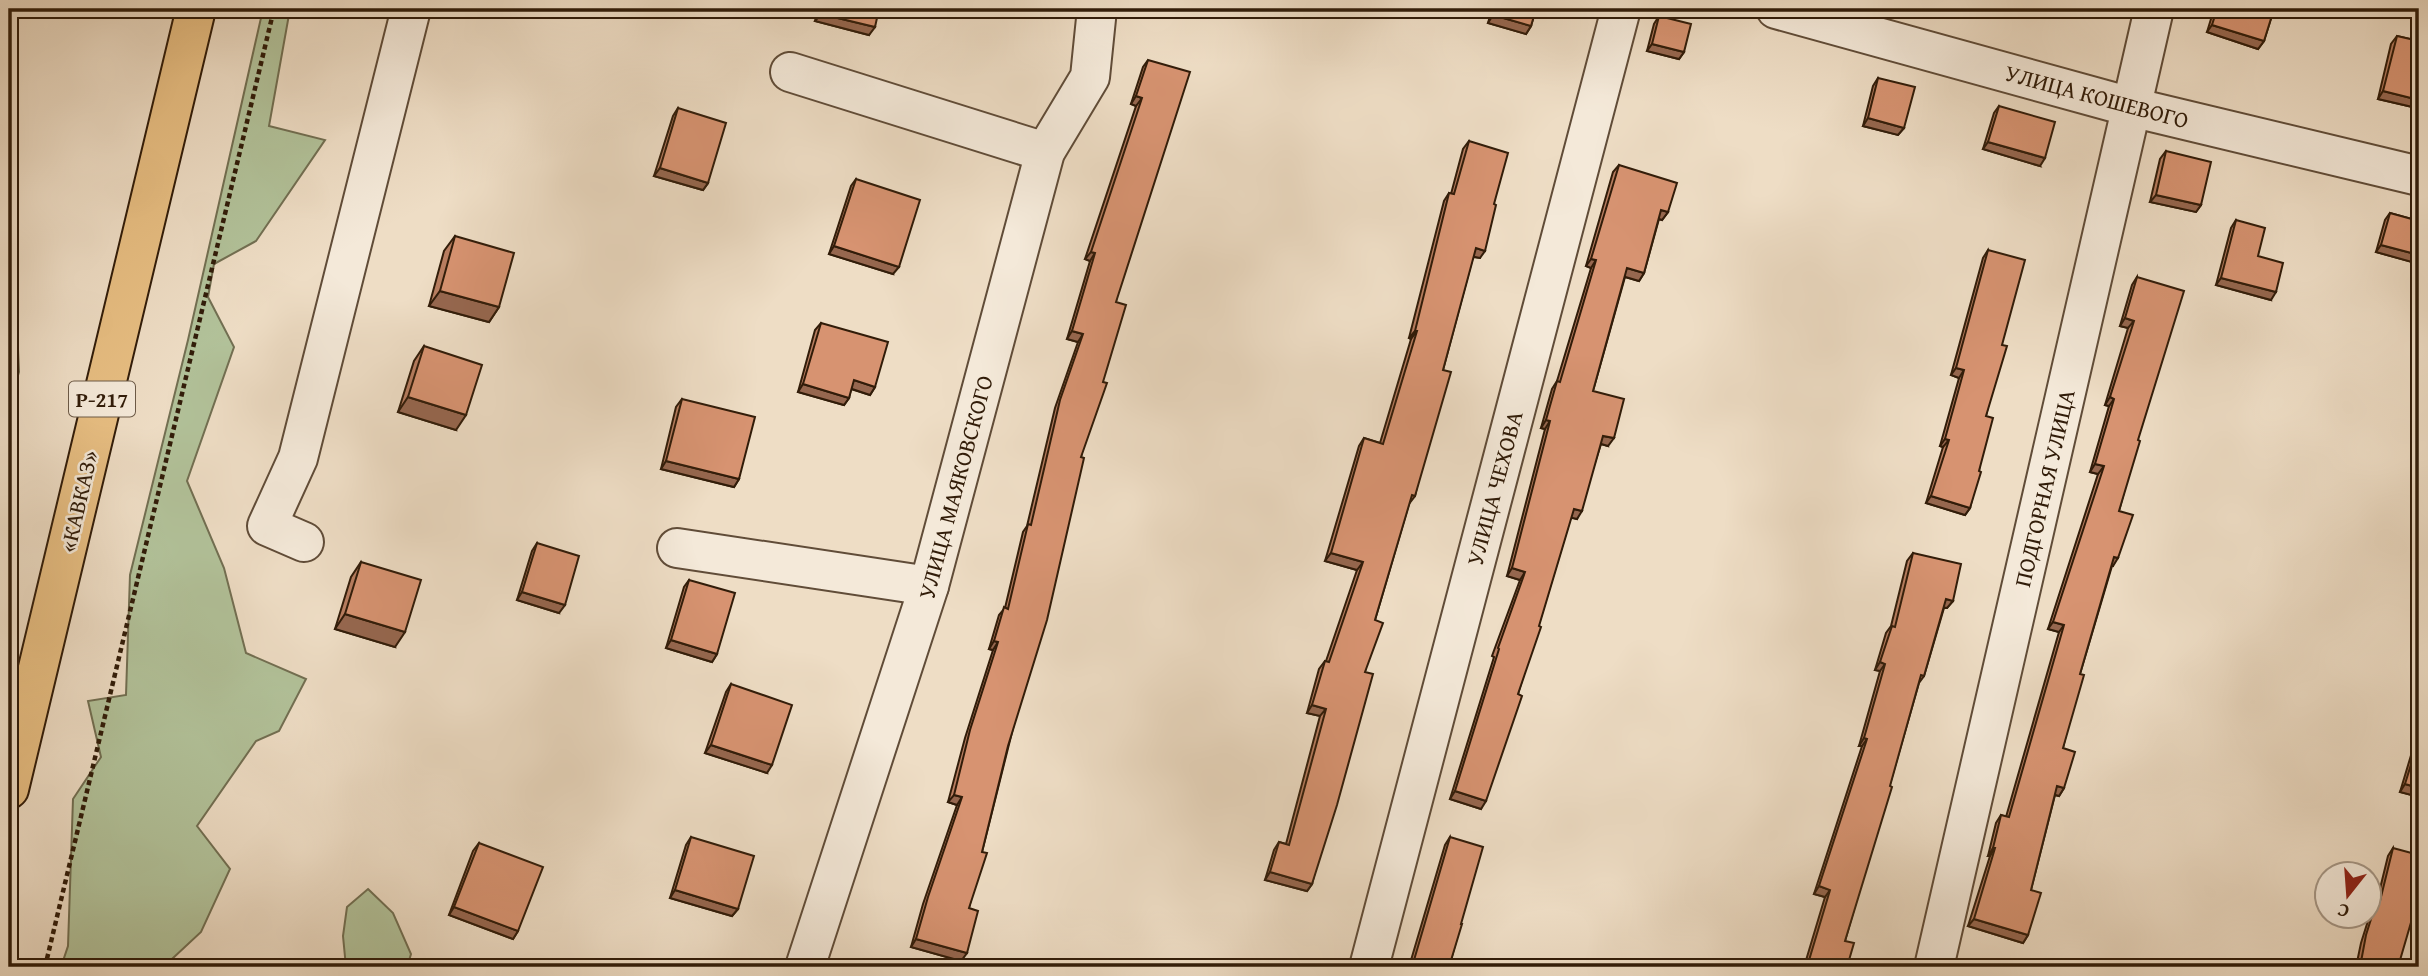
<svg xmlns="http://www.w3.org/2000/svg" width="2428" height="976" font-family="'Gentium Book Plus',serif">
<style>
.green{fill:#b2c29a;stroke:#726f52;stroke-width:2}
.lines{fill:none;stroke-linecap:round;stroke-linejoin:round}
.minor-casing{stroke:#604c38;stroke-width:42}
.highway-casing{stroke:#311c09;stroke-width:42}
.path{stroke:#311c09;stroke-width:4.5;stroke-dasharray:5 3.5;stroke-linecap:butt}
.minor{stroke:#f4e9d9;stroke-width:38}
.highway{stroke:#e7be82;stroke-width:38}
.wall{fill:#b97e61;stroke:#311c09;stroke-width:2}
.shaded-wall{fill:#96674f;stroke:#311c09;stroke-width:2}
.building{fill:#d79371;stroke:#311c09;stroke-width:2}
.labels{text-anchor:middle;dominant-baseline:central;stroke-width:5;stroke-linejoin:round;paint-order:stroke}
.shield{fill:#f4e9d9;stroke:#6c5a47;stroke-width:2}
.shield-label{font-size:21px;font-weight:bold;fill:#311c09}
.street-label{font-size:23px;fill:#311c09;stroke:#f4e9d9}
</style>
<rect width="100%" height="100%" fill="#eeddc5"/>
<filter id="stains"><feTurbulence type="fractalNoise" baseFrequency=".00286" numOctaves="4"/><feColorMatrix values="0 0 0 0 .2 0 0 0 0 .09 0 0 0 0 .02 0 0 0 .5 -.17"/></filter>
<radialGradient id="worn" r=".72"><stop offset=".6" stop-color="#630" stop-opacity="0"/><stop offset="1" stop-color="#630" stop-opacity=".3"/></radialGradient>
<g class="green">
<path d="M263 9H290L269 126 325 140 256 241 214 264 208 297 234 347 187 481 224 568 246 653 306 679 279 731 256 741 197 826 230 869 201 932 172 959V967H61L68 946 73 799 101 757 88 701 126 695 130 575 188 340Z"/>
<path d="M15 282 19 372 9 406V283Z"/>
<path d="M368 889 393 913 411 954 407 967H346L343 936 347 907Z"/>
</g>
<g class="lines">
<g class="minor-casing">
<g id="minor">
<path d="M1776 9 2131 107 2419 176"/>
<path d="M790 72 1045 152"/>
<path d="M304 542 267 526 298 458 411 9"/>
<path d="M677 548 929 586"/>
<path d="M805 967 929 586 1045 152 1090 77 1097 9"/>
<path d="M1369 967 1621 9"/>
<path d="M1934 967 2154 9"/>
</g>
</g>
<g class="highway-casing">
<path id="highway" d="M9 789 196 9"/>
</g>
<path class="path" d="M45 967 274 9"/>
<use href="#minor" class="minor"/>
<use href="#highway" class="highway"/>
</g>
<g class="wall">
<path d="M818 9H879L869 35 815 21Z"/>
<path d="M1492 9H1536L1531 26 1526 34 1488 23Z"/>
<path d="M2214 9H2274L2264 41 2258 49 2207 32Z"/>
<path d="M1659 16 1684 52 1679 59 1647 51 1654 24Z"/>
<path d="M2397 36 2419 41V104L2417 108 2378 99 2391 44Z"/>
<path d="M1148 60 1116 302 1081 457 982 852 969 908 961 961 911 947 923 904 957 805 948 802 965 738 993 650 989 649 999 615 1005 608 1023 532 1027 526 1055 408 1078 342 1067 339 1090 261 1085 259 1136 106 1131 104 1143 67Z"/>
<path d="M1878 78 1904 128 1898 135 1863 126 1873 86Z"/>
<path d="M1999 106 2040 166 1983 149 1994 113Z"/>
<path d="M678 108 708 183 703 190 654 176 673 116Z"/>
<path d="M1469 141 1494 204 1480 258 1473 257 1443 370 1415 496 1409 504 1375 620 1365 672 1312 884 1307 891 1265 880 1274 850 1279 842 1286 844 1320 716 1307 713 1319 669 1325 661H1326L1357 570 1325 561 1359 446 1364 438 1380 443 1411 339 1409 338 1444 201 1449 193 1451 194 1463 149Z"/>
<path d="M2166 151 2201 205 2196 212 2150 202 2160 159Z"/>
<path d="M1619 165 1668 212 1662 220 1659 219 1644 273 1639 281 1625 277 1593 391 1608 446 1601 444 1577 519 1571 517 1518 694 1481 809 1450 799 1494 657 1492 656 1520 580 1507 576 1545 429 1541 428 1552 389 1557 381 1591 268 1586 266 1613 172Z"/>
<path d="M856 179 893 274 829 254 851 186Z"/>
<path d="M2390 213 2419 221V264L2376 252 2385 220Z"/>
<path d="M2236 220 2258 256 2271 300 2216 285 2231 228Z"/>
<path d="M455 236 499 307 489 322 429 306 444 251Z"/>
<path d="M1988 250 2002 345 1986 416 1979 471 1970 508 1965 515 1926 503 1943 447 1940 446 1959 378 1951 375 1983 258Z"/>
<path d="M2137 277 2138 440 2119 511 2113 566H2112L2080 674 2063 748 2064 788 2059 796 2055 795 2031 890 2028 935 2023 943 1968 926 1990 856H1988L1996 823 2001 815 2006 817 2059 632 2048 629 2098 474 2090 472 2109 406 2105 405 2128 328 2120 326 2132 285Z"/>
<path d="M821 323 875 387 870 395 851 389 849 398 844 405 798 392 815 330Z"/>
<path d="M424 346 456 430 398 412 414 361Z"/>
<path d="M682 399 739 479 734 487 661 469 676 407Z"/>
<path d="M537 543 559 613 517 600 532 551Z"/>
<path d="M1913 553 1953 601 1947 608H1944L1924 676 1919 683 1845 941 1847 967H1804L1825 897 1814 894 1862 746H1859L1880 671 1875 670 1886 633 1891 626 1907 561Z"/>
<path d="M361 562 395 647 335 629 351 577Z"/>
<path d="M689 580 717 654 712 662 666 648 684 587Z"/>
<path d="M731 684 767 773 705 753 726 692Z"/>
<path d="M2417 745H2419V797L2400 792 2412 752Z"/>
<path d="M691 837 738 909 732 916 670 898 686 845Z"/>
<path d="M1450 837 1461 924 1449 967H1409L1445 845Z"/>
<path d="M479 843 518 931 513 939 449 915 473 851Z"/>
<path d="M2393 848 2398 967H2356L2361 943 2372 908 2377 901 2388 856Z"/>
</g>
<g class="shaded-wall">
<path d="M821 14 875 27 869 35 815 21Z"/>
<path d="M1493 15 1531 26 1526 34 1488 23Z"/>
<path d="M2212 25 2264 41 2258 49 2207 32Z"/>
<path d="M1652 44 1684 52 1679 59 1647 51Z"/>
<path d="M2383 91 2419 100V104L2417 108 2378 99Z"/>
<path d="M1136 96 1142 98 1136 106 1131 104Z"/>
<path d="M1868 118 1904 128 1898 135 1863 126Z"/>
<path d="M1988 142 2045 158 2040 166 1983 149Z"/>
<path d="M660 168 708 183 703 190 654 176Z"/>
<path d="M2156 195 2201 205 2196 212 2150 202Z"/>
<path d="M1661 210 1668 212 1662 220 1656 218Z"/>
<path d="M2381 245 2419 255V264L2376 252Z"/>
<path d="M834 246 899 267 893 274 829 254Z"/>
<path d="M1476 248 1485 251 1480 258 1470 256Z"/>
<path d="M1091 252 1095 253 1090 261 1085 259Z"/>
<path d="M1591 259 1596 260 1591 268 1586 266Z"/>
<path d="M1627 268 1644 273 1639 281 1622 276Z"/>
<path d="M2221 278 2276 292 2271 300 2216 285Z"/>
<path d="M440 291 499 307 489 322 429 306Z"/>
<path d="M2125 318 2134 321 2128 328 2120 326Z"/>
<path d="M1072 331 1083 334 1078 342 1067 339Z"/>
<path d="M1415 331H1417L1411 339 1409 338Z"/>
<path d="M1956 368 1964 370 1959 378 1951 375Z"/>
<path d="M854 380 875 387 870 395 849 388Z"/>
<path d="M803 384 849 398 844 405 798 392Z"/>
<path d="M408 397 466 415 456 430 398 412Z"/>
<path d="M2110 397 2114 399 2109 406 2105 405Z"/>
<path d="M1546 420 1550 421 1545 429 1541 428Z"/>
<path d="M1603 436 1614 438 1608 446 1598 443Z"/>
<path d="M1945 439 1949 440 1943 447 1940 446Z"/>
<path d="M666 461 739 479 734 487 661 469Z"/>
<path d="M2095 464 2104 466 2098 474 2090 472Z"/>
<path d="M1931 496 1970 508 1965 515 1926 503Z"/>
<path d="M1574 509 1582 511 1577 519 1568 517Z"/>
<path d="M1331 553 1363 562 1357 570 1325 561Z"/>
<path d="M2114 557 2118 558 2113 566 2109 565Z"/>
<path d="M1512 568 1525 572 1520 580 1507 576Z"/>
<path d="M522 592 565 605 559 613 517 600Z"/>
<path d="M1946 599 1953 601 1947 608 1941 607Z"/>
<path d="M345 614 405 632 395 647 335 629Z"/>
<path d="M2053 622 2064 625 2059 632 2048 629Z"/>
<path d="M671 640 717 654 712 662 666 648Z"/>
<path d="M994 641 998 642 993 650 989 649Z"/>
<path d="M1880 662 1885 664 1880 671 1875 670Z"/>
<path d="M1312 705 1326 709 1320 716 1307 713Z"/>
<path d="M1864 738 1867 739 1862 746H1859Z"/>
<path d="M711 745 772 765 767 773 705 753Z"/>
<path d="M2405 784 2419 788V797L2400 792Z"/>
<path d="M2057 786 2064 788 2059 796 2052 794Z"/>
<path d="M1455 791 1486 801 1481 809 1450 799Z"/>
<path d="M954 795 962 797 957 805 948 802Z"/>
<path d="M1993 848H1995L1990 856H1988Z"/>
<path d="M1270 872 1312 884 1307 891 1265 880Z"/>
<path d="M1819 886 1830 890 1825 897 1814 894Z"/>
<path d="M675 890 738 909 732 916 670 898Z"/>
<path d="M454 907 518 931 513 939 449 915Z"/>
<path d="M1974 919 2028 935 2023 943 1968 926Z"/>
<path d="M916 939 967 953 961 961 911 947Z"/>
</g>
<g class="building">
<path d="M822 9H879L875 27 821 14Z"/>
<path d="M1495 9H1536L1531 26 1493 15Z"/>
<path d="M2217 9H2274L2264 41 2212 25Z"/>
<path d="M1659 16 1691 24 1684 52 1652 44Z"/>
<path d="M2397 36 2419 41V100L2383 91Z"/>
<path d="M1148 60 1190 72 1116 302 1126 305 1103 382 1107 383 1081 457 1084 458 1047 620 1008 746 982 852 987 853 969 908 978 911 967 953 916 939 928 897 962 797 954 795 970 730 998 642 994 641 1004 607 1008 609 1028 524 1031 525 1060 400 1083 334 1072 331 1095 253 1091 252 1142 98 1136 96Z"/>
<path d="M1878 78 1915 87 1904 128 1868 118Z"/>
<path d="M1999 106 2055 122 2045 158 1988 142Z"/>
<path d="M678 108 726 123 708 183 660 168Z"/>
<path d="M1469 141 1508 153 1494 204 1496 205 1485 251 1476 248 1443 370 1451 372 1415 496 1412 495 1375 620 1383 623 1365 672 1373 674 1337 805 1312 884 1270 872 1279 842 1289 845 1326 709 1312 705 1325 661 1329 662 1363 562 1331 553 1364 438 1383 444 1417 331H1415L1449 193 1454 194Z"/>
<path d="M2166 151 2211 162 2201 205 2156 195Z"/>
<path d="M1619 165 1677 183 1668 212 1661 210 1644 273 1627 268 1593 391 1624 399 1614 438 1603 436 1582 511 1574 509 1539 626 1541 627 1518 694 1522 696 1486 801 1455 791 1499 649 1498 648 1525 572 1512 568 1550 421 1546 420 1557 381 1560 382 1596 260 1591 259Z"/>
<path d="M856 179 920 200 899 267 834 246Z"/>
<path d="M2390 213 2419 221V255L2381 245Z"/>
<path d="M2236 220 2265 228 2258 256 2283 263 2276 292 2221 278Z"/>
<path d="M455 236 514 253 499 307 440 291Z"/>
<path d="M1988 250 2025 260 2002 345 2007 346 1986 416 1993 418 1979 471 1981 472 1970 508 1931 496 1949 440 1945 439 1964 370 1956 368Z"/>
<path d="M2137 277 2184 291 2138 440 2140 441 2119 511 2133 515 2118 558 2114 557 2080 674 2084 675 2063 748 2075 752 2064 788 2057 786 2031 890 2041 893 2028 935 1974 919 1995 848H1993L2001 815 2009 817 2064 625 2053 622 2104 466 2095 464 2114 399 2110 397 2134 321 2125 318Z"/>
<path d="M821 323 888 342 875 387 854 380 849 398 803 384Z"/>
<path d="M424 346 482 365 466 415 408 397Z"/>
<path d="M682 399 755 417 739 479 666 461Z"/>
<path d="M537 543 579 556 565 605 522 592Z"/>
<path d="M1913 553 1961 564 1953 601 1946 599 1924 676 1921 675 1890 786 1892 787 1845 941 1854 943 1847 967H1807L1830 890 1819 886 1867 739 1864 738 1885 664 1880 662 1892 626 1895 627Z"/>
<path d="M361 562 421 580 405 632 345 614Z"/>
<path d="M689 580 735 593 717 654 671 640Z"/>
<path d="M731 684 792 705 772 765 711 745Z"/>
<path d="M2417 745H2419V788L2405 784Z"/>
<path d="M691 837 754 856 738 909 675 890Z"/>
<path d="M1450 837 1483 847 1461 924H1462L1449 967H1412Z"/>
<path d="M479 843 543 867 518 931 454 907Z"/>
<path d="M2393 848 2419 855V895L2398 967H2360L2366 935 2377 900 2380 901Z"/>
</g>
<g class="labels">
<rect class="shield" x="69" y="381.5" width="66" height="35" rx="5"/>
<g class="shield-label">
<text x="102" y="399">Р-217</text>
</g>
<g class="street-label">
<text transform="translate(2097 96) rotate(15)">УЛИЦА КОШЕВОГО</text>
<text transform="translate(955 487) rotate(-75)">УЛИЦА МАЯКОВСКОГО</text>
<text transform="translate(1494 488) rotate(-75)">УЛИЦА ЧЕХОВА</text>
<text transform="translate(2044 488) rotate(-77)">ПОДГОРНАЯ УЛИЦА</text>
<text transform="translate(78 501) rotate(-77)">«КАВКАЗ»</text>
</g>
</g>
<rect width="2428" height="976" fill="none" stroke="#eeddc5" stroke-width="35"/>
<rect x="10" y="10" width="2407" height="955" fill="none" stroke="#311c09" stroke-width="3.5"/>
<rect x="18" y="18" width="2393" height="941" fill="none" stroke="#311c09" stroke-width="2"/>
<g transform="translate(2348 895) rotate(197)"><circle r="33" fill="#f4e9d9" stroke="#a69786" stroke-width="2"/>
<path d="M0-5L12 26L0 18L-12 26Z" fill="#8f2418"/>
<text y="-10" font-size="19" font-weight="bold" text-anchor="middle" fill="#311c09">С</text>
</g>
<rect width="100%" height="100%" filter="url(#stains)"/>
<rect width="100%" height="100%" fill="url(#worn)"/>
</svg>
